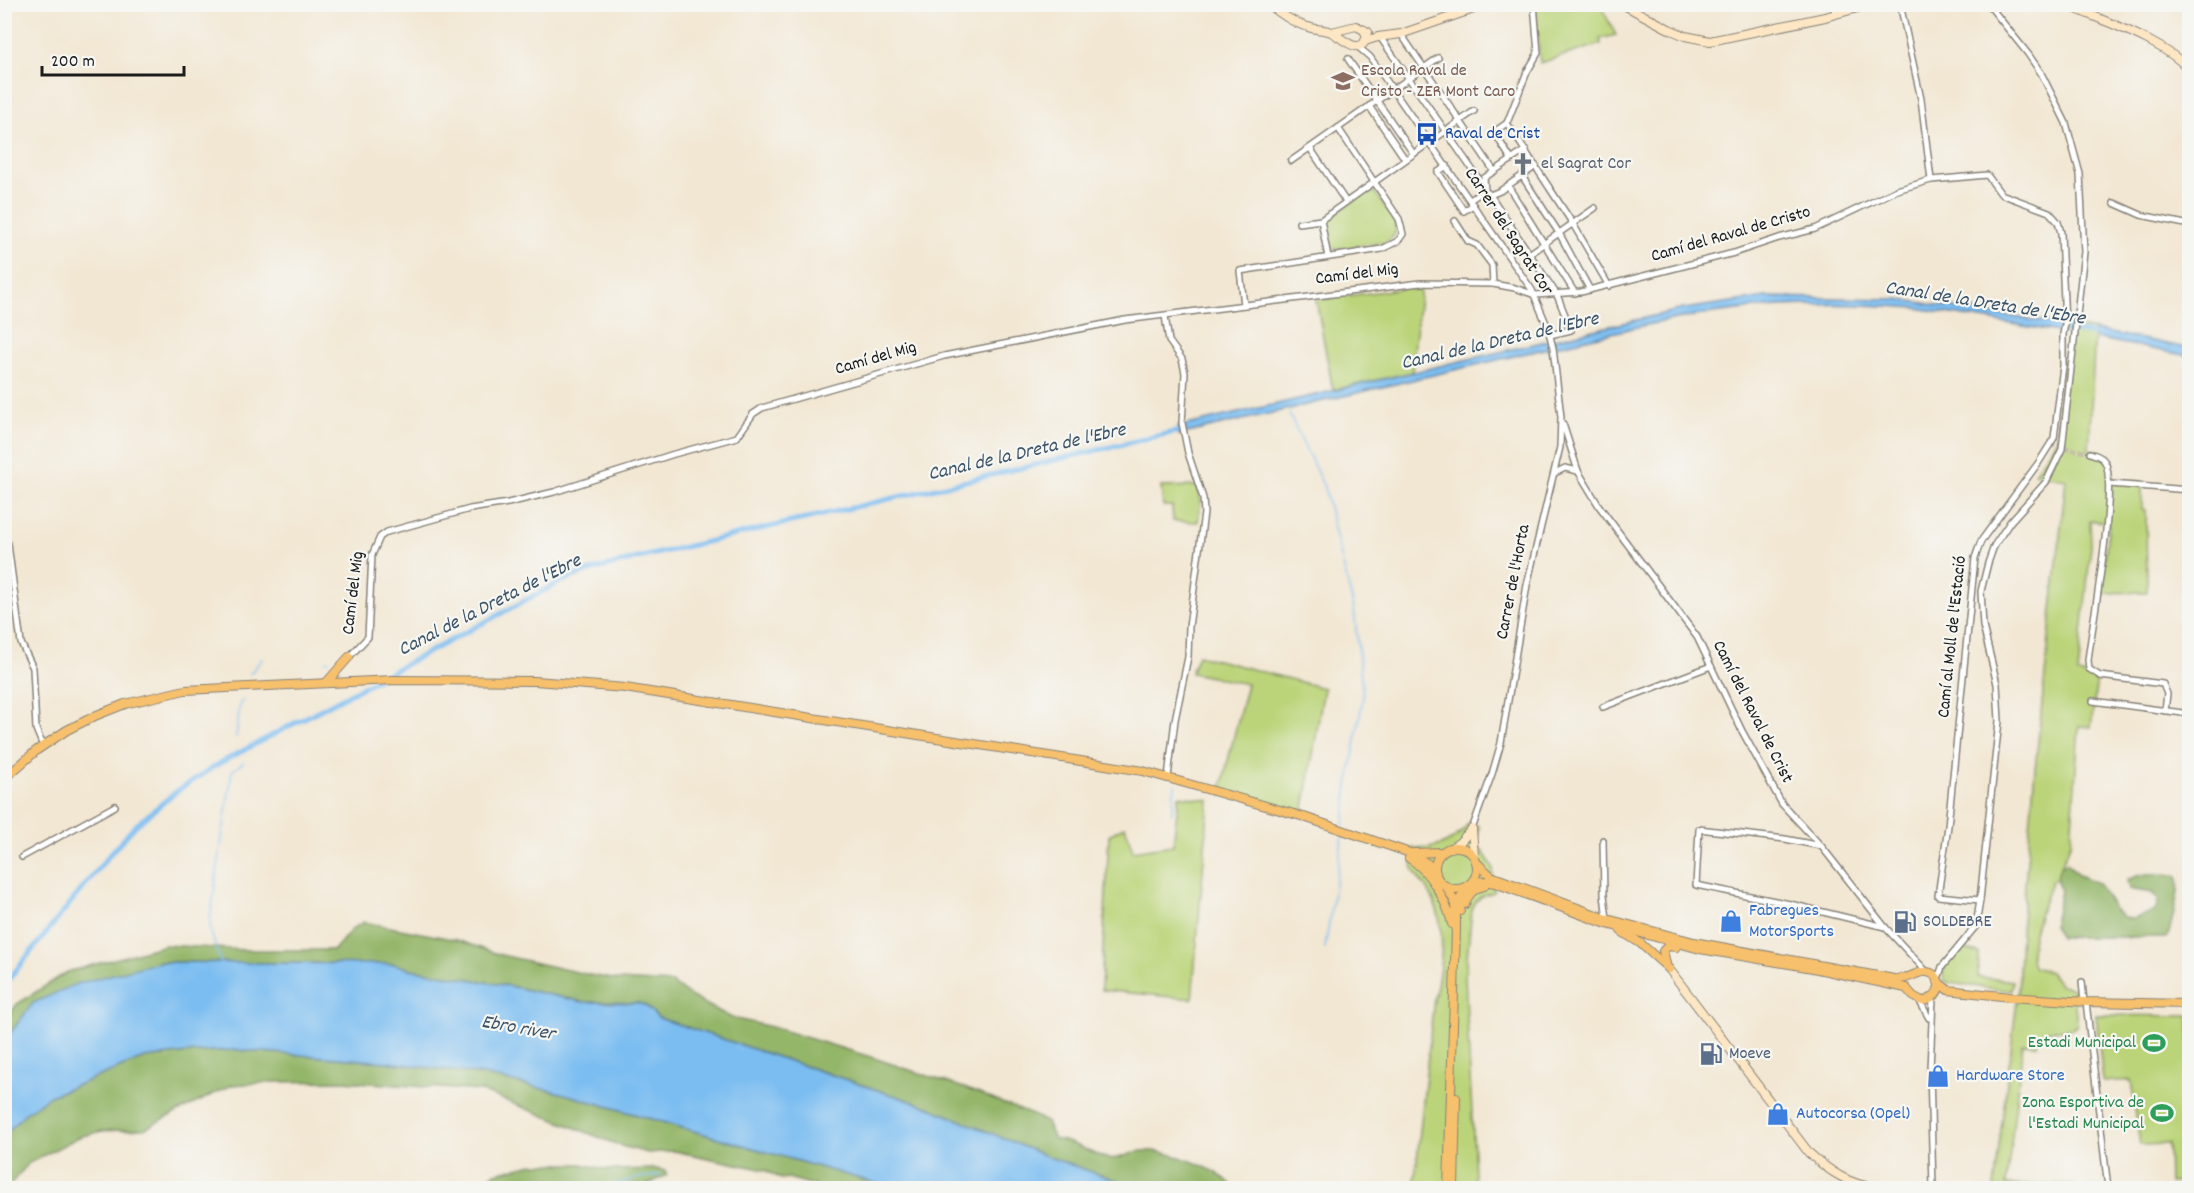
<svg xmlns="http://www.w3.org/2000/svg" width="2194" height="1193" font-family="Dekko,sans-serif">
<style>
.green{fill:#bbd479;stroke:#6c784a;stroke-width:1.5}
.forest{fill:#94b669;stroke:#586942;stroke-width:1.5}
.water{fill:#7bbdf1;stroke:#4c6c86;stroke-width:1.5}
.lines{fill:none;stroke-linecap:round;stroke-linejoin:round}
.stream{stroke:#7bbdf1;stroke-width:1.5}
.canal{stroke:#7bbdf1;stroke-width:5}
.street-tunnel{stroke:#c7beae;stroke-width:5;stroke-dasharray:5 2.5;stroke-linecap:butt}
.street-casing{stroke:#878278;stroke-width:8}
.secondary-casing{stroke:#878278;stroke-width:10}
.primary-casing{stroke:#878278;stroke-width:10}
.street{stroke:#fff;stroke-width:5}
.secondary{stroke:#fce6c4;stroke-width:8}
.primary{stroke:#f7c06c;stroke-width:8}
.labels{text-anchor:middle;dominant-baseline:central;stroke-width:4.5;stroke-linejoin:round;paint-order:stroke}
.education-label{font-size:18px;fill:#785e54;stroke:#f6f6f2;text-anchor:start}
.transit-label{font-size:18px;fill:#164399;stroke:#f6f6f2;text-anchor:start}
.worship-label{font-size:18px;fill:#5b616d;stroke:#f6f6f2;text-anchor:start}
.street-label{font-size:18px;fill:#1c1c1c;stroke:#f6f6f2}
.shop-label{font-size:18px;fill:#366cbe;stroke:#f6f6f2;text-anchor:start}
.service-label{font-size:18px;fill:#4e5e75;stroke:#f6f6f2;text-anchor:start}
.leisure-label{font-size:18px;fill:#27864d;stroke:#f6f6f2;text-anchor:end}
.water-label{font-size:20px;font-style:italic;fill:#3d5467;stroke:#f6f6f2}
</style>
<rect width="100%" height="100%" fill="#f6f6f2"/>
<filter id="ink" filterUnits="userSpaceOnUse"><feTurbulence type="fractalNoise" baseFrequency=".0167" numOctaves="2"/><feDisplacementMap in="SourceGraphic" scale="12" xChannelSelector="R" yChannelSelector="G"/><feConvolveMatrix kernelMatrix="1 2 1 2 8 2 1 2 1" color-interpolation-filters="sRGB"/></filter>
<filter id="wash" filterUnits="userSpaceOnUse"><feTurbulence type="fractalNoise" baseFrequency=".008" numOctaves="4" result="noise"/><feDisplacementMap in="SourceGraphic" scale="24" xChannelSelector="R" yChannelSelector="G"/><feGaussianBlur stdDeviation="1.35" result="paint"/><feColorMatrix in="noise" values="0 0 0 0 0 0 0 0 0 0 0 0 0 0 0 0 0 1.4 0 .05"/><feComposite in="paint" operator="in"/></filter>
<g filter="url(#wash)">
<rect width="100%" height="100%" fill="#f2e7d3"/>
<g class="green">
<path d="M1535 5H1600L1616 35 1600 39 1601 44 1540 63Z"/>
<path d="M1372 191 1376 193 1396 223V231L1393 237 1385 243 1333 249C1327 242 1325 226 1329 218L1367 192Z"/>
<path d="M1421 286 1412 372 1333 390 1316 300Z"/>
<path d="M2072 326 2095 330 2089 450 2105 455 2110 466 2113 479 2142 482V509L2146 510 2147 592 2101 593 2109 522 2090 521 2091 545 2078 674 2097 678 2091 727 2079 726 2071 842 2056 879 2052 880C2044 903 2025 944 2033 967L2050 972 2060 985 2073 988 2077 1024 2074 1028C2061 1032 2049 1027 2038 1035L2037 1045 2023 1044 2006 1185H2076L2075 1188H1994L2018 992 2021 932 2035 769 2066 479 2034 473 2057 440Z"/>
<path d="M1198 486 1201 501 1198 522 1173 521 1172 506H1163L1161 487Z"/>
<path d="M1198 655 1324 688 1303 814 1221 789 1247 684 1191 673Z"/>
<path d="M1179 796 1209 800 1192 999 1101 990 1109 835 1125 826 1133 851 1173 845Z"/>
<path d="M1469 823 1479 826 1477 843 1493 867 1494 892C1482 895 1476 898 1472 910L1465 976 1475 1173 1473 1188H1414L1434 999C1441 969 1447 932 1434 902 1425 878 1408 880 1412 848 1434 851 1456 842 1469 823Z"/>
<path d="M1960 948 1979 953 1978 977 2013 981 2011 991 1949 983 1944 980C1939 967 1952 957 1960 948Z"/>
<path d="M2096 1015 2189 1016V1182L2169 1183 2168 1144 2140 1145 2131 1080 2103 1082Z"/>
</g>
<g class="forest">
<path d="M2067 863 2078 875 2098 883 2114 909 2125 918 2133 919 2154 911 2158 904V899L2152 893 2129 889 2127 880C2137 875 2147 873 2159 874 2164 874 2173 874 2177 877 2183 883 2170 927 2168 937H2060L2053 926 2061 891 2056 879 2060 868Z"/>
<path d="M364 922 457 940 501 955 590 975 618 980 672 983 690 996 732 1018 772 1027 874 1058 967 1089 1035 1116 1046 1122 1054 1139C1074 1141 1088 1153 1106 1158 1119 1161 1130 1152 1142 1151 1166 1148 1220 1169 1234 1188H1138L1046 1156 923 1105 659 1018 646 1006 639 1003 583 1002 509 986 409 969 395 964 159 962 33 1003 5 1040V1020L17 1004 67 972 165 945 245 950H334L352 929Z"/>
<path d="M237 1050 387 1062 483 1075 561 1093 892 1188H824L788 1178 781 1179 765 1170 674 1151 648 1153 621 1146 481 1091 343 1081 272 1082 232 1085 144 1129 102 1131 79 1137 29 1163 7 1188H5L4 1135 23 1115 50 1096 144 1058 196 1052Z"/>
<path d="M533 1164H582L609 1170 656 1169 665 1171 667 1175 641 1188H470L495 1173Z"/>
</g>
<g class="water">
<path d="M1766 297 1897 299 2072 326 2070 334 1916 308C1822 300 1738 305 1646 325L1179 435 1178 427 1683 309Z"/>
<path d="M2095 330 2189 348V356L2094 338Z"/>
<path d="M159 962 395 964 409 969 509 986 583 1002 639 1003 646 1006 659 1018 923 1105 1046 1156 1138 1188H892L561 1093 483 1075 387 1062 237 1050 196 1052 144 1058 50 1096 23 1115 5 1135V1040L33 1003 76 984Z"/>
</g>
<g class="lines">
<g class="stream">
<path d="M1289 414 1324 487 1354 609 1363 697 1347 792 1344 826"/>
<path d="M325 661H329"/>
<path d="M250 674 262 659"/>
<path d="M236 737 240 703 245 699"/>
<path d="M1172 775 1176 776"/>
<path d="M1172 813 1175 785"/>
<path d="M1325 948 1343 834"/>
<path d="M221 964 210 929 211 913 232 771 244 762"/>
<path d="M533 1188 565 1184 575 1186H609L637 1178 661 1175"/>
</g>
<g class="canal">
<path d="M2064 330 2099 335"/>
<path d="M4 985 111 853 135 826 177 791 220 763 560 582 586 572 638 558 1183 430"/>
</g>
</g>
</g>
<g filter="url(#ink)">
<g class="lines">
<path class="street-tunnel" d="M2050 445 2090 453"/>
<g class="street-casing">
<g id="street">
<path d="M1900 4 1921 99 1931 180"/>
<path d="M1834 15 1835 4"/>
<path d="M1401 34 1494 171"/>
<path d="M1380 37 1483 185"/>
<path d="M1357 46 1370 57 1532 290 1548 328 1553 348 1561 417 1560 447 1527 585 1501 743 1492 774 1472 829"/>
<path d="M1348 59 1413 153"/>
<path d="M1369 106 1405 159"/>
<path d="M1507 123 1573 224 1609 286"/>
<path d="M1507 123 1527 72 1538 53 1534 4"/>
<path d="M1507 123 1494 132 1511 159"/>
<path d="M1310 148 1346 202"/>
<path d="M1291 161 1438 58"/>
<path d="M1447 166 1438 172 1464 211 1473 205"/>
<path d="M1522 176 1559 233 1590 290"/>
<path d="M1508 186 1575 293"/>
<path d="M1488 193 1490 195 1500 191 1536 166"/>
<path d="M1490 195 1557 295 1571 330 1550 335"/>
<path d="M1470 200 1485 190 1484 178 1526 150"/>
<path d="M2114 203 2141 215 2190 225"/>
<path d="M1455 221 1468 241 1477 245 1492 265 1493 284"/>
<path d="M1299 223 1321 220"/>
<path d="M1529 254 1595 208"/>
<path d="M1328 257 1321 220 1474 111"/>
<path d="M1244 305 1240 271 1382 249 1398 241 1403 234 1399 219 1338 128"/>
<path d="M1165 316 1169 341 1182 359 1185 373 1182 423 1188 453 1203 498 1204 513 1189 627 1188 657 1175 720 1168 777"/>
<path d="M1563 424 1578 471 1599 506 1697 637 1742 731 1782 804 1822 847 1885 927 1926 971"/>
<path d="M2090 453C2095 455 2102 456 2105 462 2118 485 2092 626 2088 660L2089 669 2100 676 2163 684 2167 694 2165 711"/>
<path d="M1555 473 1565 468 1578 471"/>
<path d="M2109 484 2190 490"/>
<path d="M4 536 8 544 21 643 33 668 36 729 43 746"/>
<path d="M349 657 368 637 372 555 380 537 387 532 470 509 508 503 554 492 674 454 737 437 753 414 762 408 944 356 1125 320 1420 283 1493 284 1515 288 1535 295 1581 292 1734 253 1779 238 1815 229 1897 190 1931 180 1987 175 2001 194 2049 212 2058 222 2061 233 2065 324 2063 334V366L2054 438 2039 462 1981 541 1975 558 1948 826 1938 896 1980 900"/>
<path d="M2093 701 2190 714"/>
<path d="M1603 707 1711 666"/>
<path d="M1603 840 1604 895 1607 919"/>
<path d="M1821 846 1785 839 1699 829 1696 885 1790 904 1885 927"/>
<path d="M22 857 115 806"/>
<path d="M1938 979 1942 967 1976 926 1980 900 1999 721 1997 684 1983 626 1981 591 1988 563 1994 546 2010 522 2046 482 2062 449 2084 252 2080 174 2066 123 2041 73 2028 54 1988 4"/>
<path d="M2082 982 2084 1002"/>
<path d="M1933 998 1930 1070 1933 1188"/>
<path d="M1919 1000 1929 1018"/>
<path d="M2086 1002 2108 1188"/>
<path d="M2160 1188H2190"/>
</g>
</g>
<g class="secondary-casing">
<g id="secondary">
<path d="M1268 4C1280 13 1293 23 1308 27 1316 30 1325 29 1331 32 1340 36 1355 53 1364 43 1368 38 1366 34 1364 30"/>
<path d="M1622 4 1669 29 1685 36 1710 41 1825 17 1872 4"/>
<path d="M2065 4C2104 22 2161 39 2190 70"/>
<path d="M1332 32 1356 26 1368 32"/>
<path d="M1365 41 1378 37 1401 34 1488 4"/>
<path d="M1472 829 1474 856"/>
<path d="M1451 848 1459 843 1472 829"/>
<path d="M1669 969 1809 1153C1829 1171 1849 1185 1877 1188"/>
</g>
</g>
<g class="primary-casing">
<g id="primary">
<path d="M326 683 349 657"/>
<path d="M4 779 37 750 67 730 97 715 125 704 185 690 393 680 535 681 625 688 1143 771 1301 816 1410 853 1428 864 1436 873"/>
<circle cx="1456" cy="868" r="21"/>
<path d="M1414 853 1442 852"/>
<path d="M1409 858C1429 870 1447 901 1452 924"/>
<path d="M1470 884 1483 881 1495 883 1607 924 1700 949 1813 968 1906 988 1913 996 1922 1001C1941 1000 1946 975 1927 972 1918 970 1908 981 1894 979L1694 942 1607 919 1491 876 1476 862"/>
<path d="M1446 886 1456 904V929L1448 1188"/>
<path d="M1465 904C1468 894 1474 888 1484 886"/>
<path d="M1460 911 1461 897 1467 886"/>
<path d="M1621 931 1640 943 1669 969"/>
<path d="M1666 963 1663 951 1668 946 1676 947"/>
<path d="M1938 982 1948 990 2010 997 2086 1002 2190 1004"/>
<path d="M1454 1188 1456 1098"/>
</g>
</g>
<use href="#street" class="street"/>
<use href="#secondary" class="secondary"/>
<use href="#primary" class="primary"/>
</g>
</g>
<defs>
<g id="school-bare" transform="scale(1.8)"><path d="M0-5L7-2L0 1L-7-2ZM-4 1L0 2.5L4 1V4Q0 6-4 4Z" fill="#8d6e63" stroke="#f6f6f2" stroke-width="2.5" paint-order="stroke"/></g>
<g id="bus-bare" transform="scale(1.8)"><path d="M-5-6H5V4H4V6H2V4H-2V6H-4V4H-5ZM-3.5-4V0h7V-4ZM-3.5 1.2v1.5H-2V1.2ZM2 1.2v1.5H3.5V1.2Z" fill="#1a4fb4" stroke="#f6f6f2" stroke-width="2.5" paint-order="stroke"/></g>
<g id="church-bare" transform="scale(1.8)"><path d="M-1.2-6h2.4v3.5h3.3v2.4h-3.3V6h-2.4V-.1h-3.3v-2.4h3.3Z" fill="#6b7280" stroke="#f6f6f2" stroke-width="2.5" paint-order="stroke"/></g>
<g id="shop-bare" transform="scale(1.8)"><path d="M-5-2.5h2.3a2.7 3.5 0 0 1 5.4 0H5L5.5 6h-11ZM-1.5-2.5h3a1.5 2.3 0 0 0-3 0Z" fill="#3f7fe0" stroke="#f6f6f2" stroke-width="2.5" paint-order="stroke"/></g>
<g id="fuel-bare" transform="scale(1.8)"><path d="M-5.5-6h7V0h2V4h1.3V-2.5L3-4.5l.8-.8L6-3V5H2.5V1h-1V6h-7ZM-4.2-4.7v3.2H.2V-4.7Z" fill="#5c6f8a" stroke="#f6f6f2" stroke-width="2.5" paint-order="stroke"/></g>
<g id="stadium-bare" transform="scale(1.8)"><path d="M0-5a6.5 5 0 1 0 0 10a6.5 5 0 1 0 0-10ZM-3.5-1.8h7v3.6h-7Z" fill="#2e9e5b" stroke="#f6f6f2" stroke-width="2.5" paint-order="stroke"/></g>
</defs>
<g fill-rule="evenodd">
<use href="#school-bare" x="1343" y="81"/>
<use href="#bus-bare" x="1427" y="134"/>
<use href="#church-bare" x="1523" y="164"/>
<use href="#shop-bare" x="1731" y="921"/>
<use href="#fuel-bare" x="1905" y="922"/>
<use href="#stadium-bare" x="2154" y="1043"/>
<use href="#fuel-bare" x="1711" y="1054"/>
<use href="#shop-bare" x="1938" y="1076"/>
<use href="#stadium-bare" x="2162" y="1113"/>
<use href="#shop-bare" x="1778" y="1114"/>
</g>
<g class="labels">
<g class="education-label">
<text x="1361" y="71">Escola Raval de<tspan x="1361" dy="21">Cristo - ZER Mont Caro</tspan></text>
</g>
<g class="transit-label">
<text x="1445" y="134">Raval de Crist</text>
</g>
<g class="worship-label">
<text x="1541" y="164">el Sagrat Cor</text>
</g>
<g class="street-label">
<text transform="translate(1508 232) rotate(57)">Carrer del Sagrat Cor</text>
<text transform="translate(1731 235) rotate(-16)">Camí del Raval de Cristo</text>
<text transform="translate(1357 275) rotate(-7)">Camí del Mig</text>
<text transform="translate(876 359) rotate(-16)">Camí del Mig</text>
<text transform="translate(1514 582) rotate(-79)">Carrer de l'Horta</text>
<text transform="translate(354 593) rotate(-83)">Camí del Mig</text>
<text transform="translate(1953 637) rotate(-84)">Camí al Moll de l'Estació</text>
<text transform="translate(1752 712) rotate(63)">Camí del Raval de Crist</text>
</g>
<g class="shop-label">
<text x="1749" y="911">Fabregues<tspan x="1749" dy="21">MotorSports</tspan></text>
<text x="1956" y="1076">Hardware Store</text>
<text x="1796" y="1114">Autocorsa (Opel)</text>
</g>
<g class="service-label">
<text x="1923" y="922">SOLDEBRE</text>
<text x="1729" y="1054">Moeve</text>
</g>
<g class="leisure-label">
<text x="2136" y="1043">Estadi Municipal</text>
<text x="2144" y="1103">Zona Esportiva de<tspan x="2144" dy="21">l'Estadi Municipal</tspan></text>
</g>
<g class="water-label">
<text transform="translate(1985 304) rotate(9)">Canal de la Dreta de l'Ebre</text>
<text transform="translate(1500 342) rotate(-13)">Canal de la Dreta de l'Ebre</text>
<text transform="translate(1027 453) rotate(-13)">Canal de la Dreta de l'Ebre</text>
<text transform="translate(490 606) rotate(-27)">Canal de la Dreta de l'Ebre</text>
<text transform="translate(518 1029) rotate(10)">Ebro river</text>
</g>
</g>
<rect width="2194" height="1193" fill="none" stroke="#f6f6f2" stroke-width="24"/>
<path d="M42 66v9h142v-9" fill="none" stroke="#1c1c1c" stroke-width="3"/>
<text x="51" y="66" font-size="18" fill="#1c1c1c" stroke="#f6f6f2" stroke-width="4.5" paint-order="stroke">200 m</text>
</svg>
